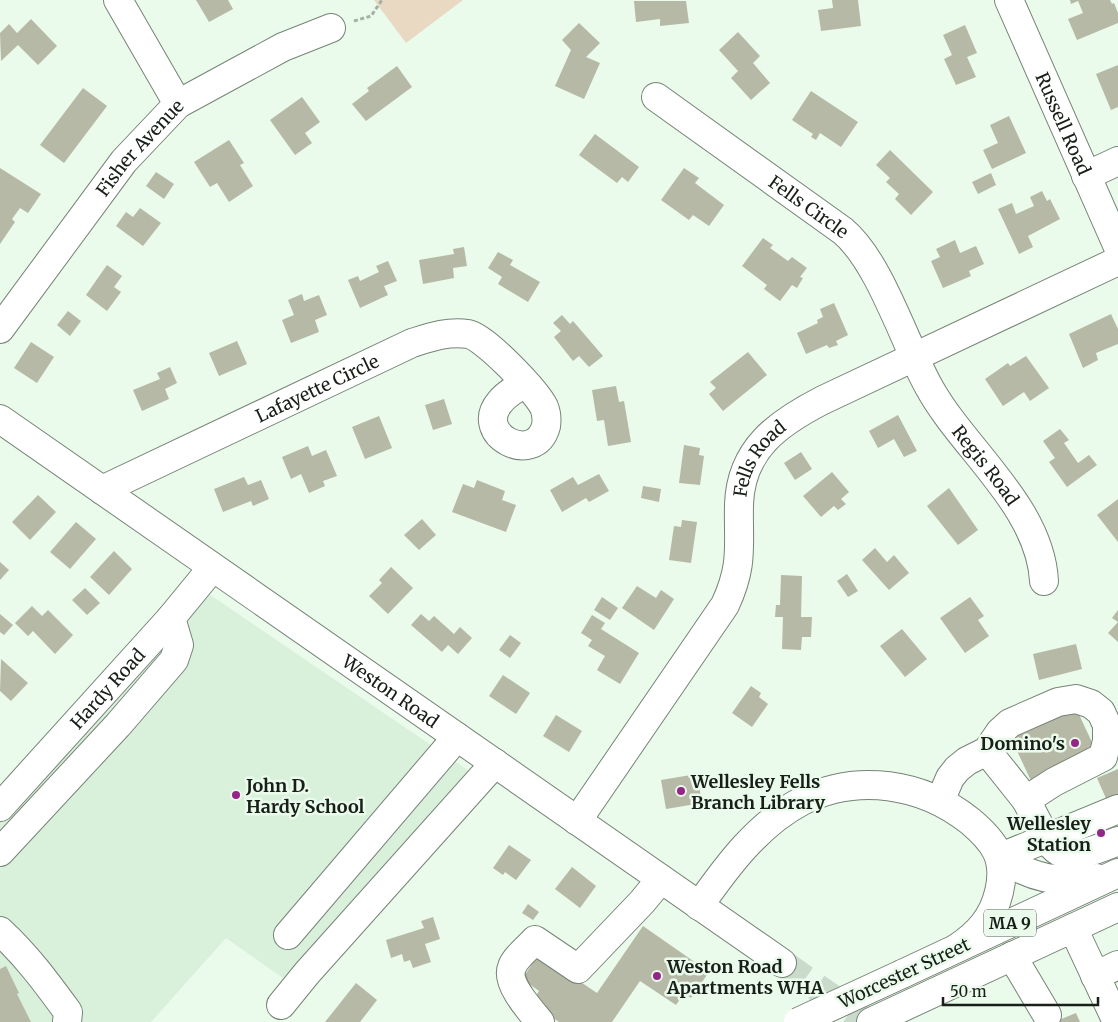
<svg xmlns="http://www.w3.org/2000/svg" width="1118" height="1022" font-family="Merriweather,serif">
<style>
.built{fill:#d9f0db}
.green{fill:#e9d9c2}
.building{fill:#b6b9a5}
.lines{fill:none;stroke-linecap:round;stroke-linejoin:round}
.major-tunnel{stroke:#cadacb;stroke-width:28;stroke-dasharray:28 14;stroke-linecap:butt}
.minor-casing{stroke:#758476;stroke-width:30}
.major-casing{stroke:#758476;stroke-width:30}
.highway-casing{stroke:#758476;stroke-width:30}
.path{stroke:#a3b0a3;stroke-width:3;stroke-dasharray:4 2.5;stroke-linecap:butt}
.minor{stroke:#fff;stroke-width:28}
.major{stroke:#fff;stroke-width:28}
.highway{stroke:#fff;stroke-width:28}
.highway-bridge-casing{stroke:#758476;stroke-width:30;stroke-linecap:butt}
.highway-bridge{stroke:#fff;stroke-width:28}
.poi-dot{fill:#942688;stroke:#eafbeb;stroke-width:2}
.labels{text-anchor:middle;dominant-baseline:central;stroke-width:5;stroke-linejoin:round;paint-order:stroke}
.shield{fill:#eafbeb;stroke:#576057;stroke-width:1}
.shield-label{font-size:16px;font-weight:bold;fill:#181e18}
.street-label{font-size:18px;fill:#181e18;stroke:#eafbeb}
.poi-label{font-size:18px;font-weight:bold;fill:#181e18;stroke:#eafbeb;text-anchor:start}
</style>
<rect width="100%" height="100%" fill="#eafbeb"/>
<path class="built" d="M203 590 472 773 283 978 226 938 151 1022H0V818Z"/>
<path class="green" d="M374 0H463L406 43Z"/>
<g class="building">
<path d="M196 0H228L233 9 209 22Z"/>
<path d="M832 0H858L861 26 821 31 818 10 833 8Z"/>
<path d="M1070 0H1110L1112 4 1114 3 1118 13V23L1077 40 1068 19 1083 13 1078 1 1071 4Z"/>
<path d="M634 1H686L689 23 660 26V19L636 22Z"/>
<path d="M31 19 57 46 38 65 18 45 1 61 0 33 9 24 17 33Z"/>
<path d="M579 23 600 43 586 57 600 63 584 99 555 86 571 50 562 40Z"/>
<path d="M965 25 977 53 967 57 976 77 956 85 944 59 952 55 943 35Z"/>
<path d="M738 32 760 56 753 63 770 83 751 100 731 78 738 71 719 50Z"/>
<path d="M1118 65V107L1111 110 1096 74Z"/>
<path d="M397 66 412 87 366 121 352 104 369 91 367 88Z"/>
<path d="M83 88 107 106 64 163 40 145Z"/>
<path d="M811 91 858 122 841 147 820 133 816 140 811 137 813 134 792 120Z"/>
<path d="M302 97 320 122 305 133 312 143 295 155 270 120Z"/>
<path d="M1009 116 1026 153 992 169 983 150 998 143 990 125Z"/>
<path d="M595 134 639 167 628 182 622 177 617 183 579 155Z"/>
<path d="M229 140 244 163 240 165 253 186 229 202 217 183 210 187 194 162Z"/>
<path d="M890 150 933 192 911 215 895 199 899 194 886 182 890 178 876 165Z"/>
<path d="M0 168 41 194 28 213 20 208 12 219 15 222 0 244Z"/>
<path d="M684 168 699 178 695 183 724 205 709 226 693 215 689 220 661 200Z"/>
<path d="M156 172 174 184 164 199 146 186Z"/>
<path d="M991 173 996 185 978 194 972 182Z"/>
<path d="M1042 191 1047 201 1050 199 1060 219 1028 236 1033 247 1019 254 998 209 1012 203 1016 214 1034 206 1030 197Z"/>
<path d="M140 208 161 223 143 246 116 226 126 212 133 217Z"/>
<path d="M763 238 773 245 770 248 788 261 792 257 807 268 800 277 803 278 797 288 792 285 780 301 764 289 767 285 742 266Z"/>
<path d="M955 240 960 253 976 246 984 264 969 271 971 276 943 288 931 261 940 257 936 249Z"/>
<path d="M464 247 467 266 453 268 454 278 423 284 419 260 454 254 453 249Z"/>
<path d="M498 252 513 260 510 265 540 282 528 302 498 284 502 277 488 268Z"/>
<path d="M388 261 397 281 384 286 388 295 360 308 348 280 358 276 360 281 379 272 376 266Z"/>
<path d="M107 265 122 276 114 287 121 292 107 311 86 295Z"/>
<path d="M302 294 304 301 319 295 327 315 315 320 319 332 291 343 282 320 294 315 288 300Z"/>
<path d="M834 303 848 335 836 341 838 345 829 348 827 345 806 354 797 333 818 323 817 320 823 317 820 309Z"/>
<path d="M68 311 81 321 70 336 57 325Z"/>
<path d="M1111 314 1118 329V344L1096 353 1098 360 1083 368 1069 334Z"/>
<path d="M562 315 570 324 573 321 603 356 589 367 579 356 573 361 554 337 561 331 553 323Z"/>
<path d="M237 341 247 364 219 376 209 353Z"/>
<path d="M31 342 54 357 37 383 14 368Z"/>
<path d="M748 352 767 375 723 411 709 394 716 388 710 382Z"/>
<path d="M1026 356 1049 388 1030 401 1024 392 1003 406 985 379 1008 363 1010 366Z"/>
<path d="M170 367 177 383 165 389 169 399 142 411 133 390 160 379 157 373Z"/>
<path d="M616 386 619 402 624 401 631 442 608 446 604 420 597 421 592 390Z"/>
<path d="M444 399 452 424 433 430 425 405Z"/>
<path d="M898 415 917 451 904 457 894 439 878 448 869 431Z"/>
<path d="M379 416 392 448 365 459 352 427Z"/>
<path d="M1060 429 1069 440 1064 443 1078 463 1089 455 1097 465 1067 487 1049 462 1055 458 1043 441Z"/>
<path d="M684 445 700 448 699 455 704 456 700 485 679 483Z"/>
<path d="M308 446 312 456 326 450 337 476 323 481 325 486 309 493 301 474 291 479 282 457Z"/>
<path d="M801 452 812 469 795 480 784 463Z"/>
<path d="M832 472 849 492 841 499 846 504 838 510 834 506 821 517 803 496Z"/>
<path d="M599 474 609 491 589 502 586 498 562 512 550 490 573 477 578 485Z"/>
<path d="M244 477 248 485 261 480 269 499 253 506 251 501 223 512 214 489Z"/>
<path d="M477 480 505 491 502 500 516 505 506 532 452 512 463 484 474 488Z"/>
<path d="M643 486 661 489 659 502 641 498Z"/>
<path d="M949 488 978 530 958 545 927 506Z"/>
<path d="M38 495 56 512 30 540 12 522Z"/>
<path d="M1118 499V542L1097 515Z"/>
<path d="M422 519 436 535 419 550 404 535Z"/>
<path d="M682 520 697 522 691 563 669 560 674 526 681 527Z"/>
<path d="M76 522 96 539 70 569 50 552Z"/>
<path d="M875 548 887 562 894 555 909 573 889 590 862 560Z"/>
<path d="M114 551 132 569 109 595 90 577Z"/>
<path d="M0 562 9 570 0 580Z"/>
<path d="M391 567 413 588 388 614 369 596 382 583 379 580Z"/>
<path d="M847 574 858 591 848 597 837 581Z"/>
<path d="M781 575 802 576 801 617H812L811 637H802L801 650 782 649 783 617H775L776 605H780Z"/>
<path d="M637 586 656 598 661 590 674 599 654 630 622 608Z"/>
<path d="M85 588 100 603 87 615 72 600Z"/>
<path d="M602 597 618 608 610 620 594 610Z"/>
<path d="M970 597 984 616 978 620 989 636 965 653 940 618Z"/>
<path d="M32 606 42 616 48 610 73 635 55 654 33 631 28 636 15 623Z"/>
<path d="M1118 610V642L1108 633 1118 622 1112 618Z"/>
<path d="M0 614 13 625 4 635 0 632Z"/>
<path d="M421 614 429 621 434 616 454 634 460 627 472 638 458 654 448 645 442 652 411 625Z"/>
<path d="M592 615 605 623 601 629 639 653 620 684 597 670 605 656 588 646 592 640 581 633Z"/>
<path d="M902 629 927 659 905 677 880 646Z"/>
<path d="M510 635 521 643 510 658 499 650Z"/>
<path d="M1076 644 1082 669 1039 680 1033 654Z"/>
<path d="M1 659 28 683 11 701 0 691Z"/>
<path d="M503 675 530 693 516 714 489 696Z"/>
<path d="M751 686 761 693 759 697 768 704 752 727 732 713Z"/>
<path d="M1076 708 1097 753 1032 783 1011 738Z"/>
<path d="M556 715 582 731 569 752 543 736Z"/>
<path d="M1118 769V799L1108 803 1097 778Z"/>
<path d="M697 774 702 803 666 809 661 780Z"/>
<path d="M509 845 531 860 516 880 505 872 503 875 493 868Z"/>
<path d="M572 867 596 886 580 908 555 889Z"/>
<path d="M528 904 539 912 533 920 522 913Z"/>
<path d="M433 917 440 939 425 944 431 962 413 968 410 960 404 962 402 954 391 958 386 940 424 928 421 921Z"/>
<path d="M643 926 709 972 691 998 684 993 676 1005 640 981 612 1022H559L531 1003 539 991 522 979 539 954 597 993Z"/>
<path d="M6 966 19 993 17 994 31 1022H0V969Z"/>
<path d="M356 983 377 1000 360 1022H325Z"/>
<path d="M1076 1013 1080 1022H1054Z"/>
</g>
<g class="lines">
<path class="major-tunnel" d="M782 963 866 1022"/>
<g class="minor-casing">
<g id="minor">
<path d="M118 0 178 104"/>
<path id="s1" d="M1009 0 1118 247"/>
<path id="s2" d="M656 97 843 231C880 262 904 342 929 387 963 449 1040 506 1044 581"/>
<path d="M1086 176 1118 161"/>
<path id="s3" d="M0 329 124 161 178 104 283 47 331 28"/>
<path id="s4" d="M102 490 412 343C431 337 448 331 468 334 485 337 536 391 544 407 546 412 547 420 546 426 535 467 472 435 500 402 506 394 516 389 524 383"/>
<path d="M1026 800C1056 856 1053 868 1118 841"/>
<path d="M940 801 950 778 957 769 967 761 987 751 1000 732 1010 723 1058 702 1076 699 1091 704 1101 712 1107 725V741L1103 757 1054 782 1026 800 987 751"/>
<path id="s5" d="M0 807 171 618 212 568"/>
<path id="s6" d="M577 821 725 605C744 564 738 546 739 504 741 449 778 423 823 400L1118 261"/>
<path d="M0 852 118 725 174 660 179 645 171 618"/>
<path d="M1001 857 1118 809"/>
<path d="M1073 928 1117 1022"/>
<path d="M0 931C27 956 46 982 68 1012L67 1022"/>
<path d="M288 935 457 737"/>
<path d="M1012 956 1047 1015"/>
<path d="M1095 976 1118 965"/>
<path d="M281 1005 307 973 495 763"/>
<path d="M540 1022C531 1011 505 983 512 967 515 958 528 948 535 940L578 969 642 902 661 879"/>
</g>
</g>
<g class="major-casing">
<g id="major">
<path id="s7" d="M0 419 782 963"/>
</g>
</g>
<g class="highway-casing">
<g id="highway">
<path d="M1001 857C1029 878 1062 884 1097 878"/>
<path d="M699 906C727 866 758 824 802 801 857 773 922 783 970 821 995 842 1007 859 999 892 993 918 978 934 957 948"/>
<path d="M902 974 1118 873"/>
<path d="M871 1022 1118 907"/>
</g>
</g>
<path class="path" d="M354 21 371 16 382 0"/>
<use href="#minor" class="minor"/>
<use href="#major" class="major"/>
<use href="#highway" class="highway"/>
<g class="highway-bridge-casing">
<path id="highway-bridge" d="M798 1022 902 974"/>
</g>
<use href="#highway-bridge" class="highway-bridge"/>
</g>
<g class="poi-dot">
<circle cx="1075" cy="743" r="5"/>
<circle cx="681" cy="791" r="5"/>
<circle cx="236" cy="795" r="5"/>
<circle cx="1101" cy="833" r="5"/>
<circle cx="657" cy="976" r="5"/>
</g>
<g class="labels">
<rect class="shield" x="984" y="909.5" width="52" height="27" rx="4"/>
<g class="shield-label">
<text x="1010" y="923">MA 9</text>
</g>
<g class="street-label">
<text stroke="none"><textPath href="#s1" startOffset="135">Russell Road</textPath></text>
<text stroke="none"><textPath href="#s3" startOffset="229">Fisher Avenue</textPath></text>
<text stroke="none"><textPath href="#s2" startOffset="188">Fells Circle</textPath></text>
<text stroke="none"><textPath href="#s4" startOffset="238">Lafayette Circle</textPath></text>
<text stroke="none"><textPath href="#s6" startOffset="416">Fells Road</textPath></text>
<text stroke="none"><textPath href="#s2" startOffset="506">Regis Road</textPath></text>
<text stroke="none"><textPath href="#s5" startOffset="160">Hardy Road</textPath></text>
<text stroke="none"><textPath href="#s7" startOffset="476">Weston Road</textPath></text>
<text transform="translate(904 973) rotate(-25)">Worcester Street</text>
</g>
<g class="poi-label">
<text x="1065" y="743" text-anchor="end">Domino's</text>
<text x="691" y="781">Wellesley Fells<tspan x="691" dy="21">Branch Library</tspan></text>
<text x="246" y="785">John D.<tspan x="246" dy="21">Hardy School</tspan></text>
<text x="1091" y="823" text-anchor="end">Wellesley<tspan x="1091" dy="21">Station</tspan></text>
<text x="667" y="966">Weston Road<tspan x="667" dy="21">Apartments WHA</tspan></text>
</g>
</g>
<path d="M943 997v8h155v-8" fill="none" stroke="#181e18" stroke-width="2.5"/>
<text x="950" y="997" font-size="15" fill="#181e18" stroke="#eafbeb" stroke-width="4" paint-order="stroke">50 m</text>
</svg>
